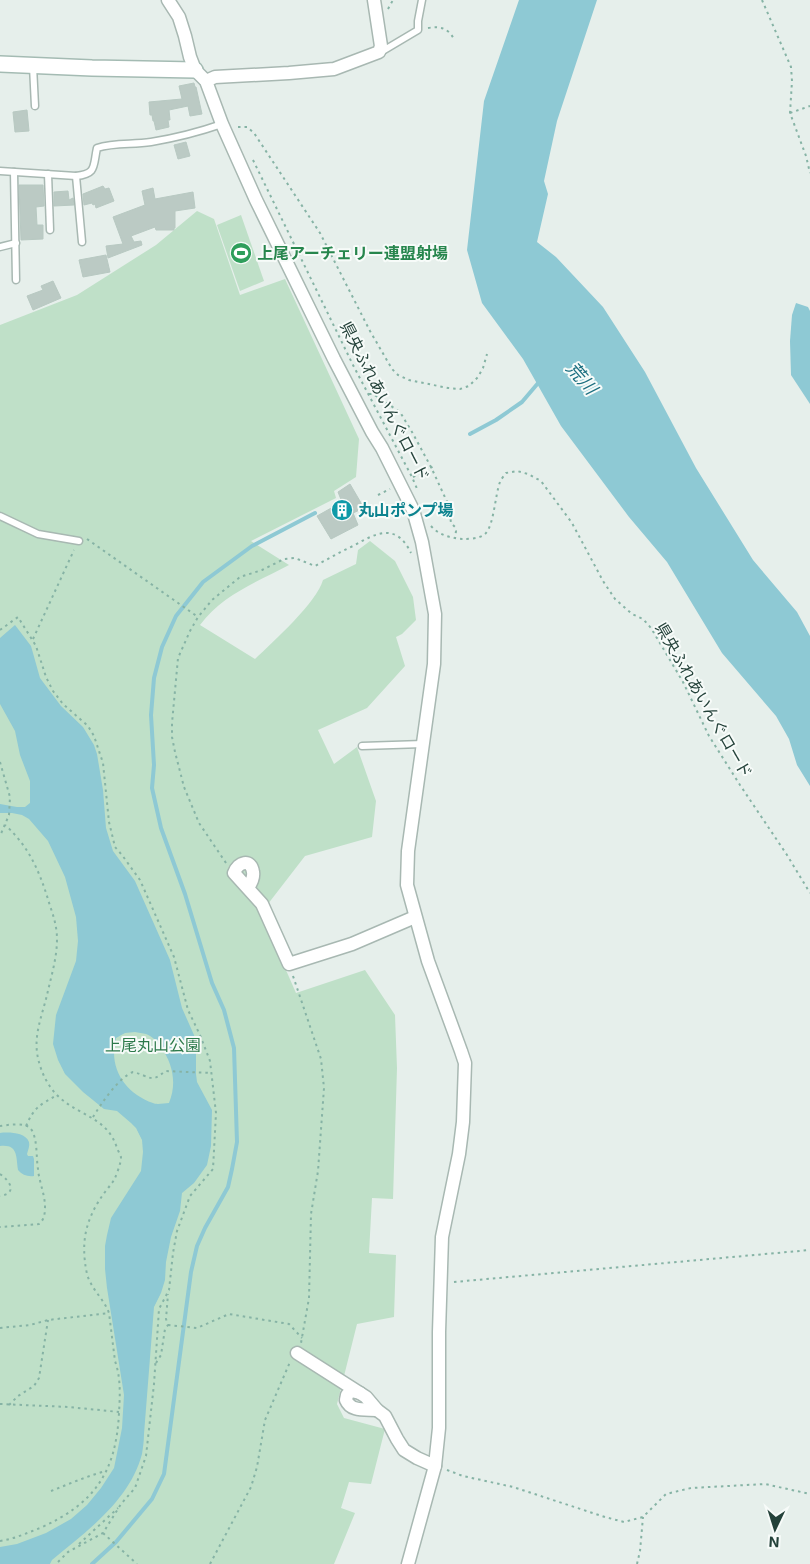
<svg xmlns="http://www.w3.org/2000/svg" width="810" height="1564" font-family="Inter,'Noto Sans JP',sans-serif">
<style>
.green{fill:#bfe0c8}
.water{fill:#8ec9d4;fill-rule:evenodd}
.lines{fill:none;stroke-linecap:round;stroke-linejoin:round}
.stream{stroke:#8ec9d4;stroke-width:4}
.building{fill:#bbcac4;stroke:#b8c9c2}
.lane-casing{stroke:#a8b8b2;stroke-width:9}
.street-casing{stroke:#a8b8b2;stroke-width:15}
.secondary-casing{stroke:#a4bbb3;stroke-width:18}
.path{stroke:#86b3a5;stroke-width:2;stroke-dasharray:2.5 4;stroke-linecap:butt}
.lane{stroke:#fff;stroke-width:6}
.street{stroke:#fff;stroke-width:12}
.secondary{stroke:#fff;stroke-width:15}
.labels{text-anchor:middle;dominant-baseline:central;stroke-width:4;stroke-linejoin:round;paint-order:stroke}
.leisure-label{font-size:16px;font-weight:bold;fill:#27864d;stroke:#f7fbf9;text-anchor:start}
.street-label{font-size:16px;fill:#24423a;stroke:#f7fbf9}
.culture-label{font-size:16px;font-weight:bold;fill:#0d838f;stroke:#f7fbf9;text-anchor:start}
.park-label{font-size:16px;fill:#2d7a4b;stroke:#f7fbf9}
.water-label{font-size:18px;font-style:italic;fill:#1c6f80;stroke:#f7fbf9}
</style>
<rect width="100%" height="100%" fill="#e6efeb"/>
<g class="green">
<path d="M197 211 214 219 240 295 285 279 359 439 356 477 334 491 336 498 251 541 289 565C257 582 222 595 200 625L255 659C273 642 317 602 323 580L356 564 358 550 370 541 395 561 413 597 416 620 402 634 396 637 405 666 367 708 318 730 334 764 357 747 376 801 372 837 305 856 261 913 296 993 365 970 395 1015 397 1068 393 1199 372 1198 369 1253 396 1255 394 1317 357 1324 337 1404 344 1418 385 1429 371 1484 349 1482 341 1508 355 1513 334 1564H0V325L77 295 156 245Z"/>
<path d="M241 215 264 281 240 291 217 225Z"/>
</g>
<g class="water">
<path d="M519 0H597L557 121 544 181 548 194 537 242 556 257 603 307 645 372 696 468 753 560 797 612 810 636V786L797 765 789 739 776 716 722 653 667 562 629 517 561 426 523 359 482 303 467 250 484 101Z"/>
<path d="M796 303 808 307 810 311V404L791 375 790 341 792 315Z"/>
<path d="M15 625 31 646 40 678 61 706 83 727 94 745 97 754 103 790 106 828 113 851 135 881 170 960 182 1008 194 1035 196 1045V1074L197 1082 212 1110 211 1146 207 1165 194 1183 182 1193 180 1211 171 1237 166 1262 165 1280 161 1293 154 1307 144 1434C144 1441 143 1447 142 1454 130 1500 87 1531 52 1560L50 1564H0V1547L17 1544 46 1533 71 1519 87 1505 101 1488 114 1468 122 1428 124 1395 107 1288 105 1269V1246L107 1235 111 1218 141 1171 143 1152 142 1140 136 1128 131 1123 117 1111 104 1109 83 1092 65 1074 58 1060 53 1044 56 1015 76 961 78 941 76 917 65 877 48 841 29 819 22 815 12 813H0V804L17 807H25L30 803V781L20 755 15 731 0 704V638ZM135 1032C138 1033 143 1033 146 1034 152 1036 158 1042 161 1047 173 1064 177 1084 169 1103 164 1103 157 1105 153 1103 125 1093 108 1068 116 1038L125 1033Z"/>
<path d="M0 1133C8 1132 25 1132 29 1142 30 1146 28 1150 27 1154L28 1156H33L34 1159V1176C28 1177 22 1175 18 1170 16 1156 18 1144 0 1146Z"/>
</g>
<g class="lines">
<g class="stream">
<path d="M470 434 496 420 522 402 539 382"/>
<path d="M92 1564 116 1542 152 1499 164 1474 191 1272 197 1246 205 1228 228 1187 232 1169 237 1142 234 1048 224 1010 212 983 185 894 161 828 152 788 154 765 151 715 154 678 162 647 176 616 203 582 252 546 315 513"/>
</g>
</g>
<g class="building">
<path d="M194 83 195 87H196L202 114 190 116 188 106 169 110 170 120H168L169 127 156 130 154 121H153L152 115H150L149 102 182 99 179 86Z"/>
<path d="M27 110 29 131 15 132 13 112Z"/>
<path d="M186 142 190 156 178 159 174 145Z"/>
<path d="M19 185H43L44 206 36 207 37 225H43V239L21 240Z"/>
<path d="M103 186 105 189 109 188 114 201 96 208 95 204 93 205 92 203 84 205 83 194Z"/>
<path d="M153 188 155 199 193 192 195 208 175 211V228H174V230H156L155 227 131 236 134 242 141 241 142 245 108 258 106 246 123 244 113 217 145 205 142 191Z"/>
<path d="M68 191 69 200 73 198 74 205 54 206V192Z"/>
<path d="M106 255 110 272 83 277 79 260Z"/>
<path d="M53 281 61 298 33 310 27 296 43 290 41 286Z"/>
<path d="M350 484 364 508 353 513 358 525 331 539 317 516 342 502 338 492Z"/>
</g>
<g class="lines">
<g class="lane-casing">
<g id="lane">
<path d="M381 52 418 30V21L422 0"/>
<path d="M33 66 35 106"/>
<path d="M0 171 76 176C97 174 93 166 97 148 115 142 132 145 151 142 175 138 199 132 222 124"/>
<path d="M14 172 16 280"/>
<path d="M48 174 50 230"/>
<path d="M76 176 82 242"/>
<path d="M0 247 16 243"/>
<path d="M0 516 38 534 79 541"/>
<path d="M362 746 423 744"/>
</g>
</g>
<g class="street-casing">
<g id="street">
<path d="M168 0 179 17 185 36 190 57 195 70 206 81 222 124 256 200 334 359 372 432 382 448 413 510 422 542 435 614 434 664 408 851 407 885 428 961 461 1051 465 1063 463 1122 459 1154 442 1237 439 1332V1428L435 1466 408 1564"/>
<path d="M206 81 215 77 289 73 334 69 379 52 381 46 374 0"/>
<path d="M248 888C251 883 254 878 253 872 251 858 238 862 234 873L262 904 289 964 352 944 415 917"/>
<path d="M297 1353 366 1397 377 1410 385 1416 397 1439 404 1450 417 1458 435 1466"/>
<path d="M360 1393 351 1391 347 1395 346 1400C351 1412 365 1409 377 1410"/>
</g>
</g>
<g class="secondary-casing">
<path id="secondary" d="M0 64 92 68 195 70"/>
</g>
<g class="path">
<path d="M762 0 791 67 792 81 790 113 806 156 810 173"/>
<path d="M388 9 393 0"/>
<path d="M428 28C440 26 448 28 454 39"/>
<path d="M790 113 810 106"/>
<path d="M238 127H247L254 133 320 233 370 331 392 369 398 375 409 380 448 388 460 389 469 386 478 377 483 368 487 354"/>
<path d="M253 160 353 365 412 477 418 491"/>
<path d="M369 394H373L400 412 412 432 431 467 449 506 451 523 455 527 456 531 455 538"/>
<path d="M413 477 436 465"/>
<path d="M378 495 390 489"/>
<path d="M431 526C439 535 450 538 462 539 469 539 479 539 485 534 494 526 495 495 500 482 501 479 504 476 506 473L517 471 528 474 541 481 572 523 603 581 615 599 632 614 643 619 651 628 683 682 709 736 740 785 787 855 810 893"/>
<path d="M87 539 198 617"/>
<path d="M0 630 18 617 36 646 46 677 53 691 63 704 88 726 94 736 103 763 109 822 115 847 122 855 140 880 174 957 188 1010 200 1035 210 1061 216 1113 213 1169 190 1196 177 1231 173 1253 169 1290 159 1309 154 1384 146 1456 135 1488 121 1504 103 1533 68 1552 56 1564"/>
<path d="M33 639 74 550"/>
<path d="M0 762 10 797 9 815 0 836"/>
<path d="M226 863 199 823 184 787 175 752 172 737V723L178 658 190 631 198 617 212 600 240 577 262 570 284 559 295 558 315 566C328 559 340 552 353 546 376 533 396 522 411 553"/>
<path d="M293 976 321 1059 324 1088 318 1171 311 1214 309 1298 301 1343"/>
<path d="M93 1117C101 1104 118 1078 133 1072 150 1076 151 1084 165 1071L211 1073"/>
<path d="M0 1126C8 1125 24 1122 30 1128 38 1136 36 1159 38 1169 39 1182 45 1194 45 1207 45 1214 44 1220 39 1224L0 1227"/>
<path d="M26 1126C35 1106 39 1106 57 1095"/>
<path d="M0 1174C10 1181 18 1193 0 1196"/>
<path d="M454 1282 810 1250"/>
<path d="M168 1325 197 1328 229 1314 289 1324 302 1338"/>
<path d="M0 1328 30 1325 48 1320 109 1313"/>
<path d="M156 1363 161 1355 165 1329 168 1325 166 1319 168 1294"/>
<path d="M0 1404 69 1407 119 1412"/>
<path d="M9 1405 18 1396 34 1386 39 1378 48 1320"/>
<path d="M447 1470 463 1476 513 1487 605 1517 624 1522 643 1517 666 1494 691 1488 765 1484 810 1494"/>
<path d="M51 1491C69 1484 87 1476 106 1471"/>
<path d="M103 1533 137 1564"/>
<path d="M0 1541C14 1539 27 1533 40 1528 94 1504 116 1473 119 1413 120 1396 121 1378 115 1361L109 1313C104 1299 91 1289 87 1274 80 1241 86 1218 105 1192 107 1189 110 1186 112 1183 115 1180 121 1163 121 1158 121 1155 118 1151 117 1148 107 1117 81 1117 59 1097 48 1087 41 1072 38 1058 33 1036 42 1016 47 995 51 977 57 958 57 939 57 928 54 917 50 906 41 875 30 847 5 825"/>
<path d="M79 1544 118 1508"/>
<path d="M210 1564 251 1487 257 1467 265 1420 290 1362"/>
<path d="M637 1564 640 1551 643 1517"/>
</g>
<use href="#lane" class="lane"/>
<use href="#street" class="street"/>
<use href="#secondary" class="secondary"/>
</g>
<defs>
<g id="stadium-disc" transform="scale(1.125)"><circle r="9.5" fill="#2e9e5b" stroke="#f7fbf9"/><path d="M0-5a6.5 5 0 1 0 0 10a6.5 5 0 1 0 0-10ZM-3.5-1.8h7v3.6h-7Z" fill="#fff"/></g>
<g id="building-disc" transform="scale(1.125)"><circle r="9.5" fill="#0f9aa8" stroke="#f7fbf9"/><path d="M-4-6H4V6H1V3H-1V6H-4ZM-2.5-4.3h1.7v1.8h-1.7ZM.8-4.3h1.7v1.8H.8ZM-2.5-1h1.7V.8h-1.7ZM.8-1h1.7V.8H.8Z" fill="#fff"/></g>
</defs>
<g fill-rule="evenodd">
<use href="#stadium-disc" x="241" y="253"/>
<use href="#building-disc" x="342" y="510"/>
</g>
<g class="labels">
<g class="leisure-label">
<text x="257" y="253">上尾アーチェリー連盟射場</text>
</g>
<g class="street-label">
<text transform="translate(385 401) rotate(63)">県央ふれあいんぐロード</text>
<text transform="translate(704 700) rotate(60)">県央ふれあいんぐロード</text>
</g>
<g class="culture-label">
<text x="358" y="510">丸山ポンプ場</text>
</g>
<g class="park-label">
<text x="153" y="1045">上尾丸山公園</text>
</g>
<g class="water-label">
<text transform="translate(582 378) rotate(49)">荒川</text>
</g>
</g>
<g transform="translate(775 1529) rotate(184)" stroke="#f7fbf9" stroke-width="4" paint-order="stroke">
<path d="M0-4L9 19L0 12L-9 19Z" fill="#24423a"/>
<text y="-8" font-size="14" font-weight="bold" text-anchor="middle" fill="#24423a">N</text>
</g>
</svg>
